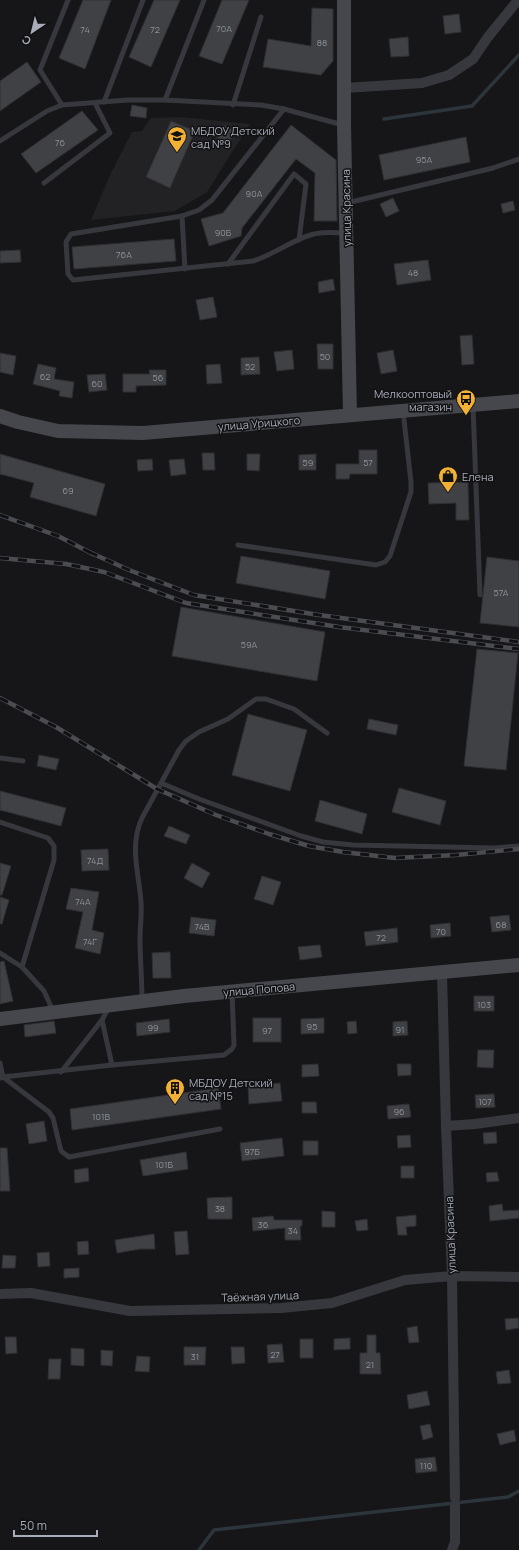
<svg xmlns="http://www.w3.org/2000/svg" width="519" height="1550" font-family="Manrope,sans-serif">
<style>
.built{fill:#222225}
.lines{fill:none;stroke-linecap:round;stroke-linejoin:round}
.stream{stroke:#2c353c;stroke-width:3.5}
.building{fill:#404145;stroke:#303034}
.lane{stroke:#37383d;stroke-width:5}
.street{stroke:#37383d;stroke-width:10}
.secondary{stroke:#45474d;stroke-width:14}
.rail-casing{stroke:#4a4c52;stroke-width:4.5}
.rail{stroke:#111113;stroke-width:3;stroke-dasharray:9;stroke-linecap:butt}
.labels{text-anchor:middle;dominant-baseline:central;stroke-width:3;stroke-linejoin:round;paint-order:stroke}
.number-label{font-size:9px;fill:#8e929b}
.poi-label{font-size:11px;fill:#a8adb8;stroke:#111113;text-anchor:start}
.street-label{font-size:11px;fill:#a8adb8;stroke:#111113}
</style>
<rect width="100%" height="100%" fill="#161618"/>
<path class="built" d="M180 117 250 124 207 192 175 211 91 220 111 173 132 132 142 131 151 118Z"/>
<g class="lines">
<g class="stream">
<path d="M384 119 472 106 519 55"/>
<path d="M199 1550 214 1530 508 1497 519 1491"/>
</g>
</g>
<g class="building">
<path d="M83 0H111L85 69 59 58Z"/>
<path d="M154 0H180L151 67 129 57Z"/>
<path d="M222 0H249L222 64 199 56Z"/>
<path d="M312 8 333 9V61L321 75 263 67 268 39 311 46Z"/>
<path d="M459 14 461 32 445 34 443 16Z"/>
<path d="M408 37 409 56 391 57 389 39Z"/>
<path d="M27 62 41 82 0 111V81Z"/>
<path d="M132 105 147 108 146 118 130 116Z"/>
<path d="M82 111 98 130 36 173 21 154Z"/>
<path d="M171 121 195 131 170 188 146 177Z"/>
<path d="M223 125 234 130 229 145 217 140Z"/>
<path d="M291 125 336 160 337 221H314L315 173 296 159 242 228 241 236 209 246 201 219 223 213Z"/>
<path d="M466 137 470 162 384 180 379 155Z"/>
<path d="M393 198 399 211 386 217 380 204Z"/>
<path d="M513 201 515 210 503 213 501 204Z"/>
<path d="M174 239 176 261 74 269 72 247Z"/>
<path d="M20 250 21 262 0 263V251Z"/>
<path d="M428 260 431 280 397 285 394 264Z"/>
<path d="M333 279 335 290 319 293 318 282Z"/>
<path d="M213 297 217 317 200 320 196 300Z"/>
<path d="M472 335 474 364 462 365 460 336Z"/>
<path d="M317 344H333V369H318Z"/>
<path d="M292 350 294 369 277 371 274 352Z"/>
<path d="M393 350 397 371 381 374 377 353Z"/>
<path d="M0 353 16 356 13 375 0 372Z"/>
<path d="M259 357 260 374 241 375V358Z"/>
<path d="M38 364 56 368 54 379 74 382 72 398 59 396 60 391 33 384Z"/>
<path d="M220 364 222 383 207 384 206 365Z"/>
<path d="M149 370H166V385L136 386V392H123V374H150Z"/>
<path d="M105 374 107 390 89 392 87 375Z"/>
<path d="M359 450H377V474H350L349 479H336V464H359Z"/>
<path d="M202 453H214L215 470H203Z"/>
<path d="M0 454 105 484 96 516 30 497 34 483 0 474Z"/>
<path d="M247 454H260L259 471 247 470Z"/>
<path d="M316 454V470H299V455Z"/>
<path d="M152 459 153 470 138 471 137 460Z"/>
<path d="M184 459 186 474 171 476 169 460Z"/>
<path d="M468 482 469 520H456V503L429 504 428 483Z"/>
<path d="M241 556 330 571 325 599 236 583Z"/>
<path d="M487 557 519 561V627L480 623Z"/>
<path d="M181 607 325 632 317 681 172 656Z"/>
<path d="M477 649 518 653 506 770 464 766Z"/>
<path d="M248 714 307 730 290 791 232 775Z"/>
<path d="M369 719 398 725 396 735 367 729Z"/>
<path d="M39 755 59 759 56 770 37 766Z"/>
<path d="M399 788 446 801 440 825 392 812Z"/>
<path d="M0 791 66 808 61 826 0 810Z"/>
<path d="M320 800 367 814 362 834 315 821Z"/>
<path d="M169 826 190 835 186 844 164 836Z"/>
<path d="M108 849 109 870 82 871 81 850Z"/>
<path d="M0 863 11 866 2 895H0Z"/>
<path d="M192 863 210 873 202 888 184 878Z"/>
<path d="M262 876 281 882 273 905 254 899Z"/>
<path d="M71 888 99 892 92 930 104 933 100 954 75 948 83 912 66 909Z"/>
<path d="M0 897 9 900 2 924H0Z"/>
<path d="M509 915 511 930 492 932 490 917Z"/>
<path d="M191 917 216 920 214 936 189 933Z"/>
<path d="M450 923 451 936 431 938 430 925Z"/>
<path d="M397 928 398 942 366 946 364 932Z"/>
<path d="M320 945 322 957 300 960 298 947Z"/>
<path d="M170 952 171 978H153L152 953Z"/>
<path d="M4 961 13 1001 0 1004V962Z"/>
<rect x="474" y="996" width="20" height="15"/>
<rect x="253" y="1018" width="28" height="24"/>
<path d="M324 1018V1033L301 1034V1019Z"/>
<path d="M169 1019 170 1032 137 1036 136 1023Z"/>
<path d="M54 1021 56 1033 25 1037 24 1025Z"/>
<path d="M356 1021 357 1033 348 1034 347 1022Z"/>
<path d="M407 1021 408 1035 393 1036V1022Z"/>
<path d="M478 1050H494L493 1068 477 1067Z"/>
<path d="M318 1064 319 1076 302 1077V1065Z"/>
<path d="M397 1064H411V1075L398 1076Z"/>
<path d="M280 1083 282 1101 249 1104 248 1086Z"/>
<path d="M218 1088 221 1109 72 1130 70 1109Z"/>
<path d="M494 1094 495 1107 476 1108 475 1095Z"/>
<path d="M302 1102H316L317 1113H302Z"/>
<path d="M409 1104 411 1117 388 1119 387 1106Z"/>
<path d="M44 1121 47 1141 29 1144 26 1124Z"/>
<path d="M496 1132 497 1143 484 1144 483 1133Z"/>
<path d="M410 1135 411 1147 398 1148 397 1136Z"/>
<path d="M282 1138 284 1156 242 1161 240 1143Z"/>
<rect x="303" y="1141" width="15" height="14"/>
<path d="M0 1148H7L10 1191H0Z"/>
<path d="M186 1152 188 1169 143 1176 140 1160Z"/>
<rect x="401" y="1166" width="13" height="12"/>
<path d="M88 1168 89 1181 75 1183 74 1170Z"/>
<path d="M497 1172 499 1181 487 1182 486 1173Z"/>
<path d="M232 1197V1219H208L207 1198Z"/>
<path d="M502 1204 503 1211 519 1210V1218L490 1221 489 1206Z"/>
<path d="M322 1211 335 1212V1227H322Z"/>
<path d="M416 1215V1226L406 1227 407 1235H398L396 1217Z"/>
<path d="M273 1216 274 1220H302V1226H300L301 1240H285V1228L253 1231 252 1218Z"/>
<path d="M367 1219 368 1230 357 1231 355 1221Z"/>
<path d="M187 1231 189 1254 176 1255 174 1232Z"/>
<path d="M154 1234 155 1249H140L117 1253 115 1240Z"/>
<path d="M88 1241 89 1254 78 1255 77 1242Z"/>
<path d="M49 1252 50 1266 38 1267 37 1253Z"/>
<path d="M3 1255 16 1256 15 1268H2Z"/>
<path d="M79 1268V1277L64 1278V1269Z"/>
<path d="M518 1318 519 1328 506 1330 505 1319Z"/>
<path d="M417 1326 419 1342 409 1343 407 1328Z"/>
<path d="M367 1335H376V1353H380L381 1374H360V1353H367Z"/>
<path d="M5 1337H16L17 1353 6 1354Z"/>
<path d="M350 1338V1349L334 1350V1339Z"/>
<rect x="300" y="1339" width="13" height="19"/>
<path d="M282 1344 284 1362 268 1363 267 1345Z"/>
<path d="M184 1347H206L205 1365H184Z"/>
<path d="M231 1347H244L245 1363 232 1364Z"/>
<path d="M71 1348 84 1349V1366L71 1365Z"/>
<path d="M101 1350 113 1351 112 1366 101 1365Z"/>
<path d="M137 1356 150 1357 149 1372 135 1371Z"/>
<path d="M49 1359H61L60 1379H48Z"/>
<path d="M509 1370 511 1383 498 1384 496 1372Z"/>
<path d="M427 1391 430 1405 409 1409 407 1395Z"/>
<path d="M430 1424 433 1437 423 1440 420 1426Z"/>
<path d="M514 1430 516 1441 500 1445 497 1434Z"/>
<path d="M435 1457 437 1471 416 1473 415 1459Z"/>
</g>
<g class="lines">
<g class="lane">
<path d="M165 100 204 0"/>
<path d="M104 102 143 0"/>
<path d="M62 105 40 70 68 0"/>
<path d="M233 105 261 17"/>
<path d="M284 109 212 200 199 210 182 216 71 234 66 242 68 274 73 280 253 261C274 255 299 235 320 233 328 232 337 233 345 233"/>
<path d="M0 141 47 111 62 105 128 100H165L261 105 284 109 343 125"/>
<path d="M44 183 110 133 95 103"/>
<path d="M347 203 493 168 519 159"/>
<path d="M182 216 185 269"/>
<path d="M228 264 294 174 306 184 299 240"/>
<path d="M473 405 480 595"/>
<path d="M238 545 376 565 385 562 390 556 411 492V482L403 411"/>
<path d="M0 758 23 761"/>
<path d="M161 783 199 799 301 836 323 842 353 845 494 848 519 846"/>
<path d="M0 822 48 838 54 846V860L22 967"/>
<path d="M0 953 22 967 44 991 53 1011"/>
<path d="M142 1000C142 979 140 959 140 939 140 926 142 914 141 902 139 873 129 846 142 818L179 750 186 741 199 732 228 719 256 699H266L294 709 327 733"/>
<path d="M102 1020 112 1065"/>
<path d="M0 1063 3 1077 112 1065 224 1055 232 1049 234 1045 232 992"/>
<path d="M61 1072 102 1020 109 1007"/>
<path d="M1 1078 3 1077 49 1112 53 1118 61 1151 69 1157 220 1129"/>
</g>
<g class="street">
<path d="M345 88 422 83 449 75 473 59 488 37 518 0"/>
<path d="M442 973 446 1126 452 1276 455 1498"/>
<path d="M446 1126 475 1124 519 1118"/>
<path d="M0 1294 31 1293 130 1311 281 1308 332 1303 405 1280 452 1276 519 1277"/>
<path d="M452 1550 455 1542V1506"/>
</g>
<g class="secondary">
<path d="M344 0V125L350 415"/>
<path d="M0 416 18 422 58 431 143 433 519 401"/>
<path d="M0 1019 184 996 519 965"/>
</g>
<g class="rail-casing">
<g id="rail">
<path d="M0 515 58 536 93 554"/>
<path d="M89 552 129 570 194 595 319 615 519 642"/>
<path d="M0 558 66 564 104 572 186 603 339 627 519 649"/>
<path d="M0 698 56 727 157 789 216 815 269 834 309 846 343 852 395 858 456 855 519 849"/>
</g>
</g>
<use href="#rail" class="rail"/>
</g>
<defs>
<g id="school-pin" transform="scale(1)"><path d="M0 17L-7.5 6A9.5 9.5 0 1 1 7.5 6Z" fill="#f2b134" stroke="#111113"/><path d="M0-5L7-2L0 1L-7-2ZM-4 1L0 2.5L4 1V4Q0 6-4 4Z" fill="#111"/></g>
<g id="bus-pin" transform="scale(1)"><path d="M0 17L-7.5 6A9.5 9.5 0 1 1 7.5 6Z" fill="#f2b134" stroke="#111113"/><path d="M-5-6H5V4H4V6H2V4H-2V6H-4V4H-5ZM-3.5-4V0h7V-4ZM-3.5 1.2v1.5H-2V1.2ZM2 1.2v1.5H3.5V1.2Z" fill="#111"/></g>
<g id="shop-pin" transform="scale(1)"><path d="M0 17L-7.5 6A9.5 9.5 0 1 1 7.5 6Z" fill="#f2b134" stroke="#111113"/><path d="M-5-2.5h2.3a2.7 3.5 0 0 1 5.4 0H5L5.5 6h-11ZM-1.5-2.5h3a1.5 2.3 0 0 0-3 0Z" fill="#111"/></g>
<g id="building-pin" transform="scale(1)"><path d="M0 17L-7.5 6A9.5 9.5 0 1 1 7.5 6Z" fill="#f2b134" stroke="#111113"/><path d="M-4-6H4V6H1V3H-1V6H-4ZM-2.5-4.3h1.7v1.8h-1.7ZM.8-4.3h1.7v1.8H.8ZM-2.5-1h1.7V.8h-1.7ZM.8-1h1.7V.8H.8Z" fill="#111"/></g>
</defs>
<g fill-rule="evenodd">
<use href="#school-pin" x="177" y="136"/>
<use href="#bus-pin" x="466" y="399"/>
<use href="#shop-pin" x="448" y="476"/>
<use href="#building-pin" x="175" y="1088"/>
</g>
<g class="labels">
<g class="number-label">
<text x="224" y="28">70А</text>
<text x="85" y="29">74</text>
<text x="155" y="29">72</text>
<text x="322" y="42">88</text>
<text x="60" y="142">76</text>
<text x="424" y="159">95А</text>
<text x="254" y="193">90А</text>
<text x="223" y="232">90Б</text>
<text x="124" y="254">76А</text>
<text x="413" y="272">48</text>
<text x="325" y="356">50</text>
<text x="250" y="366">52</text>
<text x="45" y="376">62</text>
<text x="158" y="377">56</text>
<text x="97" y="383">60</text>
<text x="308" y="462">59</text>
<text x="368" y="462">57</text>
<text x="68" y="490">69</text>
<text x="501" y="592">57А</text>
<text x="249" y="644">59А</text>
<text x="95" y="860">74Д</text>
<text x="83" y="901">74А</text>
<text x="501" y="924">68</text>
<text x="202" y="926">74В</text>
<text x="441" y="931">70</text>
<text x="381" y="937">72</text>
<text x="90" y="941">74Г</text>
<text x="484" y="1004">103</text>
<text x="312" y="1026">95</text>
<text x="153" y="1027">99</text>
<text x="400" y="1029">91</text>
<text x="267" y="1030">97</text>
<text x="485" y="1101">107</text>
<text x="399" y="1111">96</text>
<text x="101" y="1116">101В</text>
<text x="252" y="1151">97Б</text>
<text x="164" y="1164">101Б</text>
<text x="220" y="1208">38</text>
<text x="263" y="1224">36</text>
<text x="293" y="1230">34</text>
<text x="275" y="1354">27</text>
<text x="195" y="1356">31</text>
<text x="370" y="1364">21</text>
<text x="426" y="1465">110</text>
</g>
<g class="poi-label">
<text x="191" y="130">МБДОУ Детский<tspan x="191" dy="13">сад №9</tspan></text>
<text x="452" y="393" text-anchor="end">Мелкооптовый<tspan x="452" dy="13">магазин</tspan></text>
<text x="462" y="476">Елена</text>
<text x="189" y="1082">МБДОУ Детский<tspan x="189" dy="13">сад №15</tspan></text>
</g>
<g class="street-label">
<text transform="translate(346 208) rotate(-91)">улица Красина</text>
<text transform="translate(259 423) rotate(-5)">улица Урицкого</text>
<text transform="translate(259 989) rotate(-5)">улица Попова</text>
<text transform="translate(450 1235) rotate(-92)">улица Красина</text>
<text transform="translate(260 1296) rotate(-2)">Таёжная улица</text>
</g>
</g>
<g transform="translate(32 32) rotate(215)" stroke="#111113" stroke-width="3" paint-order="stroke">
<path d="M0-3L7 15L0 10L-7 15Z" fill="#a8adb8"/>
<text y="-6" font-size="11" font-weight="bold" text-anchor="middle" fill="#a8adb8">С</text>
</g>
<path d="M14 1530v6h83v-6" fill="none" stroke="#a8adb8" stroke-width="2"/>
<text x="20" y="1530" font-size="12" fill="#a8adb8" stroke="#111113" stroke-width="3" paint-order="stroke">50 m</text>
</svg>
